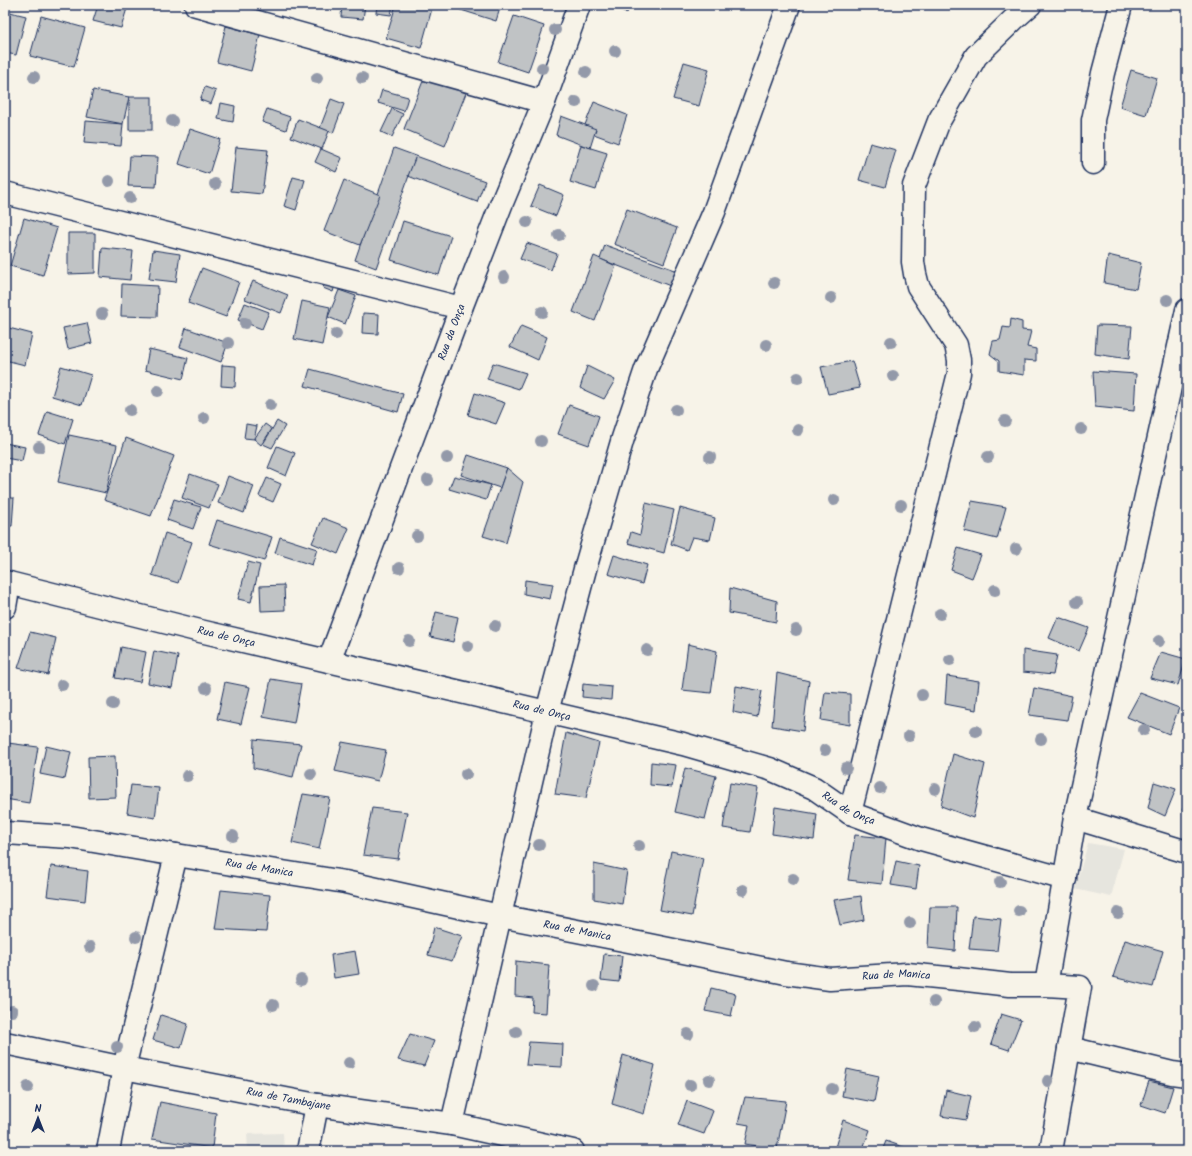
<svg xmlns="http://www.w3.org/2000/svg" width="1192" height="1156" font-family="Kalam,sans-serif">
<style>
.built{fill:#e6e5de}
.building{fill:#c0c3c5;stroke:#1b2f5e}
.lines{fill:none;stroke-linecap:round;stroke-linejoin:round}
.street-casing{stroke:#1b2f5e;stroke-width:25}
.street{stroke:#f7f3e8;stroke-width:22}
.tree{fill:#9399a9}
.labels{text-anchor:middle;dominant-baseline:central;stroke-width:4;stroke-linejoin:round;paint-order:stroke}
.street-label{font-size:11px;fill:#1b2f5e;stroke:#f7f3e8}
</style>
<rect width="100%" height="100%" fill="#f7f3e8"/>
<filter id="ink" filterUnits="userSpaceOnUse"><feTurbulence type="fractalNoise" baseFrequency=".025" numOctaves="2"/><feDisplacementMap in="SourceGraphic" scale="8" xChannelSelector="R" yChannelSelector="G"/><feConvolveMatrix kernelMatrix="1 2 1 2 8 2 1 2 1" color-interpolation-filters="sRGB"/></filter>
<g filter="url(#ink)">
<g class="built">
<path d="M1088 843 1124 849 1111 897 1075 889Z"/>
<path d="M283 1133 284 1151H248L247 1134Z"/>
</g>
<g class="building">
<path d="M98 5H128L121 28 93 21Z"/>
<path d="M342 5H365L363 19 341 17Z"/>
<path d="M377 5H393L391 15 376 13Z"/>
<path d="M396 5H433L421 48 386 38Z"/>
<path d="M445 5H501L496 21Z"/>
<path d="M608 5H630L627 13Z"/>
<path d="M10 12 26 16 16 55 5 53V32Z"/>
<path d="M41 16 85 28 74 67 30 56Z"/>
<path d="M514 16 544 26 528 72 498 62Z"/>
<path d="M226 26 260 35 251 71 217 62Z"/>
<path d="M684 62 709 69 699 106 673 99Z"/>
<path d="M1131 70 1157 78 1146 115 1120 107Z"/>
<path d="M425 76 466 93 445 146 404 129Z"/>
<path d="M205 87 216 91 211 104 200 100Z"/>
<path d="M93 90 129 97 123 124 87 117Z"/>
<path d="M382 90 408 97 404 111 378 103Z"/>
<path d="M5 95 10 97 5 111Z"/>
<rect x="129" y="97" width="23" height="33"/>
<path d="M331 99 344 104 333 133 320 128Z"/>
<path d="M594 102 627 115 618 143 583 130Z"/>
<path d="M221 103 235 106 233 122 218 119Z"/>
<path d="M267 109 290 117 286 130 262 122Z"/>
<path d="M392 109 403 114 392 137 381 132Z"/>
<path d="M561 116 596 129 590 148 556 135Z"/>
<path d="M298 119 329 131 322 149 291 137Z"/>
<path d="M86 121 123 124 121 146 84 143Z"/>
<path d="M190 129 220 139 209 174 179 164Z"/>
<path d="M870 143 896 150 885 187 859 180Z"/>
<path d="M581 145 607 153 596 190 570 182Z"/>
<path d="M236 147 268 150 262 194 231 191Z"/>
<path d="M394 148 416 156 376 268 355 260Z"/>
<path d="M321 149 342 158 336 172 315 162Z"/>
<path d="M130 156 158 157 156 187 128 186Z"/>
<path d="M416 156 485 181 477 202 408 176Z"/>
<path d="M293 177 305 180 296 210 284 206Z"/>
<path d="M344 180 380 195 360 245 324 231Z"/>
<path d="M540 185 564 195 556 216 531 206Z"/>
<path d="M627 209 677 228 664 263 614 244Z"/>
<path d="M24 218 57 228 43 275 10 266Z"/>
<path d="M403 221 451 236 439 275 391 260Z"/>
<path d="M68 233H95V273L68 274Z"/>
<path d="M527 243 557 254 551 270 520 259Z"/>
<path d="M605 245 678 271 673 287 600 259Z"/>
<path d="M102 248 133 251 130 280 100 277Z"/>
<path d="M153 250 180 254 176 282 149 279Z"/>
<path d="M1108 255 1141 263 1136 289 1104 283Z"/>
<path d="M594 256 616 266 595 321 573 312Z"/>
<path d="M202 268 239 282 226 317 188 303Z"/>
<path d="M327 276 337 279 333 292 323 288Z"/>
<path d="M253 281 288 295 281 313 245 299Z"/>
<path d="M122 284 158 286 157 317 121 316Z"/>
<path d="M339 290 356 296 345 324 328 317Z"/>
<path d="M302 301 330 307 322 345 294 339Z"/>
<path d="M245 303 269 312 262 329 238 320Z"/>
<path d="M363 313 379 314 378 334 362 333Z"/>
<path d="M1011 319 1022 322V330L1031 331 1027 347 1036 349V361L1024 360V375L999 371V361L990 354 993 341 1000 340 1003 327 1010 328Z"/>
<path d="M87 323 92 343 68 349 63 328Z"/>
<path d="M1097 325 1132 326 1129 359 1095 354Z"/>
<path d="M521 326 547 337 538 360 510 347Z"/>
<path d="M5 327 32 334 25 365 5 360Z"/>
<path d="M186 328 228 343 221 362 180 347Z"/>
<path d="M149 349 188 358 183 379 145 370Z"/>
<path d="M852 361 860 388 828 394 821 367Z"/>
<path d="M493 363 526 373 519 389 487 379Z"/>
<path d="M222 365 236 366 235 387 221 386Z"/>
<path d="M61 366 91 375 82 405 52 396Z"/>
<path d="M587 366 615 380 604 399 580 388Z"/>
<path d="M310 369 403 394 398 412 305 386Z"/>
<path d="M1093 371 1136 374 1134 411 1095 407Z"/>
<path d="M5 389 9 390 6 402 5 401Z"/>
<path d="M475 393 505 403 496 424 468 415Z"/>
<path d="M569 405 599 416 589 445 558 434Z"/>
<path d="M47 411 73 419 65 444 39 435Z"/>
<path d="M277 421 285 426 272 448 263 444Z"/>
<path d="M246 424 257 426 254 439 244 438Z"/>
<path d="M265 424 272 429 261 445 254 439Z"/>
<path d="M69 435 117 445 106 493 58 482Z"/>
<path d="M126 438 174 456 151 516 104 500Z"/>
<path d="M5 443 25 447 22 461 5 458Z"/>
<path d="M277 446 295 453 286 476 268 468Z"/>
<path d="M468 455 507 468 500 488 461 475Z"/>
<path d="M507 468 523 482 506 543 483 536Z"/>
<path d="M190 474 218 484 209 508 182 498Z"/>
<path d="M228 476 254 486 244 513 218 503Z"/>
<path d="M454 476 491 485 486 500 449 489Z"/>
<path d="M267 478 281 484 273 502 259 496Z"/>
<path d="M5 498H14L12 526H5Z"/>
<path d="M174 499 201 507 193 529 167 520Z"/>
<path d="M972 501 1006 507 997 539 964 531Z"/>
<path d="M646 503 674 510 664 553 628 543 631 532 640 535Z"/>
<path d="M680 508 715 518 710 540 692 537 687 550 671 544Z"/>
<path d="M323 518 349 528 338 554 312 543Z"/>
<path d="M217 520 272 537 264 561 209 544Z"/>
<path d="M165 533 192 542 178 583 152 575Z"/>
<path d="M280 537 317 549 312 565 275 553Z"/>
<path d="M958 548 981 555 972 578 951 570Z"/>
<path d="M614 555 647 565 642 584 608 574Z"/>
<path d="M248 562 260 565 251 602 238 599Z"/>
<path d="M525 580 553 584 550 599 524 594Z"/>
<path d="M284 585 285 610 261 611 260 586Z"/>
<path d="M730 588 777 601 776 622 729 613Z"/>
<path d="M436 612 458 617 453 642 430 637Z"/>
<path d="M1058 617 1089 628 1079 651 1049 638Z"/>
<path d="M30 632 56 638 48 675 18 668Z"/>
<path d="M688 644 717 651 711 693 682 690Z"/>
<path d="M121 647 146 652 140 682 115 678Z"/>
<path d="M1023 650 1057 655 1053 675 1023 672Z"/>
<path d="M154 651 178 656 172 688 148 683Z"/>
<path d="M1161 652 1186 659 1178 685 1150 678Z"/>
<path d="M777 673 809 681 803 731 772 726Z"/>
<path d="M947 676 979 681 976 710 945 704Z"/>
<path d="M271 679 301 684 294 723 263 717Z"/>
<path d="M225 682 250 687 241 724 217 719Z"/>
<path d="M583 684 612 687 611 700 582 697Z"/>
<path d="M736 686 762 691 757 717 733 712Z"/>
<path d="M1034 688 1072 696 1067 720 1029 715Z"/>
<path d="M825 692 850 694V725L821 720Z"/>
<path d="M1140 693 1179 708 1169 734 1127 717Z"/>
<path d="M566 733 599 743 586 798 555 794Z"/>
<path d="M254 739 301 744 293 777 253 768Z"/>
<path d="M342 742 386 750 378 781 335 771Z"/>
<path d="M8 743 38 747 29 803 5 799V762Z"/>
<path d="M46 746 71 752 65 779 40 774Z"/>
<path d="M953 754 985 764 973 818 941 806Z"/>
<path d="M115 756 116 797 89 798 88 757Z"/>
<path d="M651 762 676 765 672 787 650 785Z"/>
<path d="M685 768 716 776 705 819 675 812Z"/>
<path d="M1154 782 1176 789 1165 816 1148 808Z"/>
<path d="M730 783 758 788 750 832 723 828Z"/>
<path d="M131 785 159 788 155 818 127 813Z"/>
<path d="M303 794 330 798 319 849 292 843Z"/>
<path d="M1187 803V813L1182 810Z"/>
<path d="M775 807 817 814 814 840 772 834Z"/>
<path d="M372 808 407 812 398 859 363 855Z"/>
<path d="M855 835 886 838 882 884 848 880Z"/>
<path d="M671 851 703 858 692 916 660 910Z"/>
<path d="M896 861 919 866 916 889 891 885Z"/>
<path d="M594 864 627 871 622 904 594 899Z"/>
<path d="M51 866 88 871 85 901 47 896Z"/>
<path d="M221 890 270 895 266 932 215 929Z"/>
<path d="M861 896 864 920 840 925 834 900Z"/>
<path d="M930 907H957L955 951 928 948Z"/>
<path d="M973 916 1001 919 997 951 969 949Z"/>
<path d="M434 927 462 936 452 961 428 955Z"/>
<path d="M1125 940 1163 951 1153 987 1113 977Z"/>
<path d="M355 951 359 974 334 978 331 955Z"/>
<path d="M604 954 622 956 619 982 601 980Z"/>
<path d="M516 961 549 965 546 1013 532 1012 533 998 515 996Z"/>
<path d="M711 988 736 994 731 1016 705 1011Z"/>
<path d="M1001 1014 1021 1020 1009 1050 991 1044Z"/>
<path d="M161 1015 188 1024 181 1048 153 1040Z"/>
<path d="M410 1034 434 1041 424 1066 398 1060Z"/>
<path d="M529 1042 563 1044 562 1067 526 1065Z"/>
<path d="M623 1055 655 1065 644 1114 612 1104Z"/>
<path d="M847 1069 879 1076 874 1102 842 1096Z"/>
<path d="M1149 1081 1173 1087 1165 1113 1141 1105Z"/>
<path d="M946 1090 971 1096 966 1120 941 1116Z"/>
<path d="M745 1097 786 1101 777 1149 745 1144 749 1125 738 1123Z"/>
<path d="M687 1101 713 1111 704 1134 678 1125Z"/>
<path d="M160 1102 216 1113 212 1148 152 1139Z"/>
<path d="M843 1120 870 1130 862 1151H834Z"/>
<path d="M886 1141 909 1149 908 1151H882Z"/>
</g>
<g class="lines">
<g class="street-casing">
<g id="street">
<path d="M196 5 544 102"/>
<path d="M1093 163V120L1103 73 1121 5"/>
<path d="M5 193 461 308"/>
<path d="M1187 310 1075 818 1187 852"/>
<path id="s1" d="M5 582 200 631 683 744 770 769 814 788 850 813 921 839 1065 879"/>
<path d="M5 607 9 583"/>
<path id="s2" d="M329 661 461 308 501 205 544 102 579 5"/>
<path d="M850 813 959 373V360L956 345 918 286 915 274 913 262 914 186 939 121 976 56 1013 20 1030 5"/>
<path id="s3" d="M5 833 70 837 176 855 345 882 500 916 644 944 786 973 830 979 907 974 958 979 1010 985H1046L1075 818"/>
<path d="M1046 985 1080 987 1051 1151"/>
<path id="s4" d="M5 1043 124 1068 317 1105 452 1124 573 1151"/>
<path d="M1069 1048 1172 1073 1187 1075"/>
<path d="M452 1124 547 712 585 569 623 438 646 369 714 212 789 5"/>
<path d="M108 1151 124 1068 176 855"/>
<path d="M308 1151 317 1105"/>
</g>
</g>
<use href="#street" class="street"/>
</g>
<g class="tree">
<circle cx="555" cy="30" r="6"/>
<circle cx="615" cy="51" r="6"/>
<circle cx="542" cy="68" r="6"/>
<circle cx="586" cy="72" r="6"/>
<circle cx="34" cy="77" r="6"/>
<circle cx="317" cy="78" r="6"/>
<circle cx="362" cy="78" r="6"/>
<circle cx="576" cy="102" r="6"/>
<circle cx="172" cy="121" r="6"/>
<circle cx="109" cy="181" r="6"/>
<circle cx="215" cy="184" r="6"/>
<circle cx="130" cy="198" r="6"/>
<circle cx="527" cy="222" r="6"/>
<circle cx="559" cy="235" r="6"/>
<circle cx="504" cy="277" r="6"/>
<circle cx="774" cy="283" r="6"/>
<circle cx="831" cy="298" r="6"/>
<circle cx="1167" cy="300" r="6"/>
<circle cx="542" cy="312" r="6"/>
<circle cx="102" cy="314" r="6"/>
<circle cx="245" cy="323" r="6"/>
<circle cx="336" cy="334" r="6"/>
<circle cx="891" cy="342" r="6"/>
<circle cx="228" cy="343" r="6"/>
<circle cx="766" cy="345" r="6"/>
<circle cx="893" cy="376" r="6"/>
<circle cx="798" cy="378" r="6"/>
<circle cx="158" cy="391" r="6"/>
<circle cx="270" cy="405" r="6"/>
<circle cx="130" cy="410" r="6"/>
<circle cx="676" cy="410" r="6"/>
<circle cx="204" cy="418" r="6"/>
<circle cx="1005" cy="421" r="6"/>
<circle cx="1081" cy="429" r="6"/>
<circle cx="798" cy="430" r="6"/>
<circle cx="541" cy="441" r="6"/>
<circle cx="39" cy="447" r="6"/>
<circle cx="710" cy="457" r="6"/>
<circle cx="988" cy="457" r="6"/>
<circle cx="447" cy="458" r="6"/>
<circle cx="428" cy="480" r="6"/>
<circle cx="834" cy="500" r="6"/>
<circle cx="901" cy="505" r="6"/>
<circle cx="417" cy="536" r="6"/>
<circle cx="1016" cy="549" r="6"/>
<circle cx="399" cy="568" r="6"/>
<circle cx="995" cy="590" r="6"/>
<circle cx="1077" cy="602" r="6"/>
<circle cx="940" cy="614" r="6"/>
<circle cx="495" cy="626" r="6"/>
<circle cx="796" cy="630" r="6"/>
<circle cx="409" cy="641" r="6"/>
<circle cx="1159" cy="641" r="6"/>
<circle cx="468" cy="646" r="6"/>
<circle cx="647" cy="650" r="6"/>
<circle cx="950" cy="660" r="6"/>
<circle cx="62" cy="685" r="6"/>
<circle cx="206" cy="688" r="6"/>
<circle cx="922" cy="695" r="6"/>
<circle cx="113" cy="704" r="6"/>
<circle cx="1144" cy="730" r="6"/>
<circle cx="976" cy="731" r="6"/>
<circle cx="909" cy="736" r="6"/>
<circle cx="1041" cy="739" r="6"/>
<circle cx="825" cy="750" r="6"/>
<circle cx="846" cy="768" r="6"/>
<circle cx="311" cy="774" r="6"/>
<circle cx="466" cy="774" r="6"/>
<circle cx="187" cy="776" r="6"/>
<circle cx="880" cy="788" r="6"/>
<circle cx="935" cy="789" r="6"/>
<circle cx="233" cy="836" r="6"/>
<circle cx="539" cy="845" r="6"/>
<circle cx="639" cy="846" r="6"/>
<circle cx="793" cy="879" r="6"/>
<circle cx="1000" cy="882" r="6"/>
<circle cx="743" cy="890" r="6"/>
<circle cx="1019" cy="911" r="6"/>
<circle cx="1118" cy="913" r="6"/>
<circle cx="910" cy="923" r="6"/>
<circle cx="136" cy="937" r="6"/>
<circle cx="90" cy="947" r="6"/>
<circle cx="301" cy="980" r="6"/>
<circle cx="594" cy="986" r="6"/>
<circle cx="934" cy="1002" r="6"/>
<circle cx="273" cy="1005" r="6"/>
<circle cx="12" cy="1011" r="6"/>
<circle cx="975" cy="1027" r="6"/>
<circle cx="516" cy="1032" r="6"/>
<circle cx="688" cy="1034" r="6"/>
<circle cx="117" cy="1047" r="6"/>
<circle cx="349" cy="1063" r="6"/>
<circle cx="709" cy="1080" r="6"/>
<circle cx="1048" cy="1081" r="6"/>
<circle cx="690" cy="1085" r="6"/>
<circle cx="28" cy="1087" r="6"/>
<circle cx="832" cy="1089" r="6"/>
</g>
</g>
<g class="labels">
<g class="street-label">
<text stroke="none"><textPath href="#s2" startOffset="351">Rua da Onça</textPath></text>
<text stroke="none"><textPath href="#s1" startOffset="228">Rua de Onça</textPath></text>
<text stroke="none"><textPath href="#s1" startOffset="552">Rua de Onça</textPath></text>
<text stroke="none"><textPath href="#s1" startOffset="876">Rua de Onça</textPath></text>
<text stroke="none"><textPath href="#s3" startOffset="257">Rua de Manica</textPath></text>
<text stroke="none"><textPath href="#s3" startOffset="581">Rua de Manica</textPath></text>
<text stroke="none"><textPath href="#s3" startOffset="905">Rua de Manica</textPath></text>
<text stroke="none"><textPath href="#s4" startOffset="289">Rua de Tambajane</textPath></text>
</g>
</g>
<rect width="1192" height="1156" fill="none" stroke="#f7f3e8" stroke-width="20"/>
<rect x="10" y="10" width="1172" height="1136" fill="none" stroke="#1b2f5e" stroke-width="1.5" filter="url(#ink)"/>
<g transform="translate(38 1118)" stroke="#f7f3e8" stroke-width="3" paint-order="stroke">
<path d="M0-3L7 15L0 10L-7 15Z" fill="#1b2f5e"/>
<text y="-6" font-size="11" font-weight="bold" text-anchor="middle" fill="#1b2f5e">N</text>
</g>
</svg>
